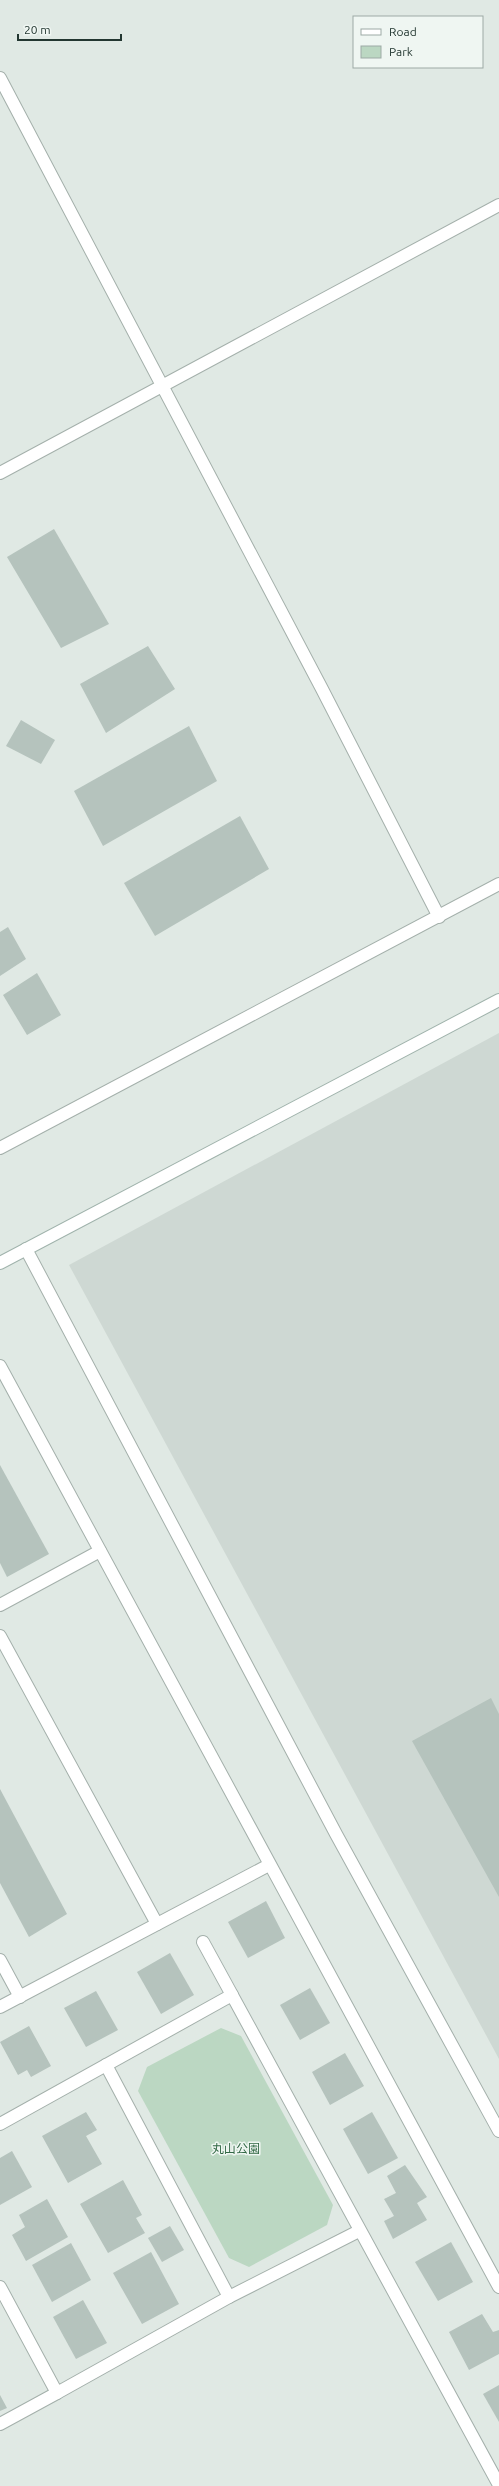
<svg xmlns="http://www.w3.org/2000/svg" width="499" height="2486" font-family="Ubuntu,'Noto Sans JP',sans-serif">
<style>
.built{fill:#ced8d3}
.green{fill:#bbd7c2}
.building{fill:#b5c3bd}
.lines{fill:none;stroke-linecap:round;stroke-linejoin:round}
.lane-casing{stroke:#a4b0ab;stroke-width:14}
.street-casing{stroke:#a4b0ab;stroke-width:14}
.secondary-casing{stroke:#a0b3ac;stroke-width:14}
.lane{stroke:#fff;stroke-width:12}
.street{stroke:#fff;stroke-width:12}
.secondary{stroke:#fff;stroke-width:12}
.labels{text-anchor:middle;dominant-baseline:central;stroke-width:3;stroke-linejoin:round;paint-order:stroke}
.park-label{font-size:12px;fill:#326845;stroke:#eff6f2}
</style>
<rect width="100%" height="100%" fill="#e0e9e4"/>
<path class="built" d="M499 1033V2059L69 1265Z"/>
<path class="green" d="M221 2028 241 2036 333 2205 327 2225 249 2267 229 2258 138 2091 147 2067Z"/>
<g class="building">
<path d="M54 529 109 624 61 648 7 557Z"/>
<path d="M148 646 175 689 106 733 80 684Z"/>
<path d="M21 720 55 740 41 764 6 746Z"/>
<path d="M189 726 217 781 103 846 74 791Z"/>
<path d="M240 816 269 869 155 936 124 883Z"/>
<path d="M8 927 26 959 0 976V932Z"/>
<path d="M37 973 61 1015 27 1035 3 995Z"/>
<path d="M0 1465 49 1554 7 1577 0 1563Z"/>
<path d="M491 1698 499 1714V1897L412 1741Z"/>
<path d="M0 1789 67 1914 29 1937 0 1883Z"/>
<path d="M266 1901 285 1938 248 1958 228 1922Z"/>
<path d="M170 1953 194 1995 161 2014 137 1972Z"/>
<path d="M310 1988 330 2023 300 2040 280 2005Z"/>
<path d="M96 1991 118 2030 86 2047 64 2008Z"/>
<path d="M29 2026 51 2066 31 2077 27 2070 18 2075 0 2042Z"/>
<path d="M345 2053 364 2086 330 2105 312 2072Z"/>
<path d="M86 2112 97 2130 86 2136 102 2164 68 2183 42 2136Z"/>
<path d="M372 2112 398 2158 368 2174 343 2129Z"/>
<path d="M12 2151 32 2187 0 2205V2158Z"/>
<path d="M405 2165 427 2197 417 2203 427 2220 393 2239 384 2221 394 2216 384 2199 396 2193 387 2176Z"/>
<path d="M123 2180 142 2215 136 2218 145 2233 108 2253 80 2204Z"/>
<path d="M47 2199 68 2237 26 2261 12 2235 25 2227 19 2215Z"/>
<path d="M170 2226 184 2250 162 2262 148 2238Z"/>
<path d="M451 2242 473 2282 438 2301 415 2262Z"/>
<path d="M71 2243 91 2280 52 2302 32 2265Z"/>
<path d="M151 2252 179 2304 142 2324 113 2273Z"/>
<path d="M83 2300 107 2343 76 2359 53 2317Z"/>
<path d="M482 2314 493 2332 499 2330V2354L469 2370 449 2332Z"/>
<path d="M499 2385V2422L483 2394Z"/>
<path d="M0 2395 7 2408 0 2411Z"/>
</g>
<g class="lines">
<g class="lane-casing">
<g id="lane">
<path d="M0 78 322 689 439 917"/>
<path d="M0 473 499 205"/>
<path d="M0 1148 499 884"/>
<path d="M26 1249 336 1834 499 2131"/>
<path d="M0 1366 499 2287"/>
<path d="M0 1605 100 1551"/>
<path d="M0 1636 157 1924"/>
<path d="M0 1960 20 1997"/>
<path d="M0 2007 269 1865"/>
</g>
</g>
<g class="street-casing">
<g id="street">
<path d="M203 1942 232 1995"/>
<path d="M106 2065 229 2297"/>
<path d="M0 2124 232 1995 499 2485"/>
<path d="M0 2287 57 2393 229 2297 359 2231"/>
<path d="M0 2424 57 2393"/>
</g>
</g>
<g class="secondary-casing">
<path id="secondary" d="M0 1263 499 1000"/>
</g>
<use href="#lane" class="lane"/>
<use href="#street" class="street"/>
<use href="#secondary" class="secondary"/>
</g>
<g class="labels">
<g class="park-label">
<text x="236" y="2148">丸山公園</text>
</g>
</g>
<rect x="353" y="16" width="130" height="52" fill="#eff6f2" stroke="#9daaa5"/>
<rect x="361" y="29" width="20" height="6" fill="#ffffff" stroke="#9daaa5"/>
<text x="389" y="36" font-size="12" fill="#233731">Road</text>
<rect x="361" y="46" width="20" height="12" fill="#bbd7c2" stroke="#9daaa5"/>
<text x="389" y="56" font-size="12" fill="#233731">Park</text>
<path d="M18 34v6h103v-6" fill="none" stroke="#233731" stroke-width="2"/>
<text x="24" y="34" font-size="12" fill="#233731" stroke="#eff6f2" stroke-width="3" paint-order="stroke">20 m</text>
</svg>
